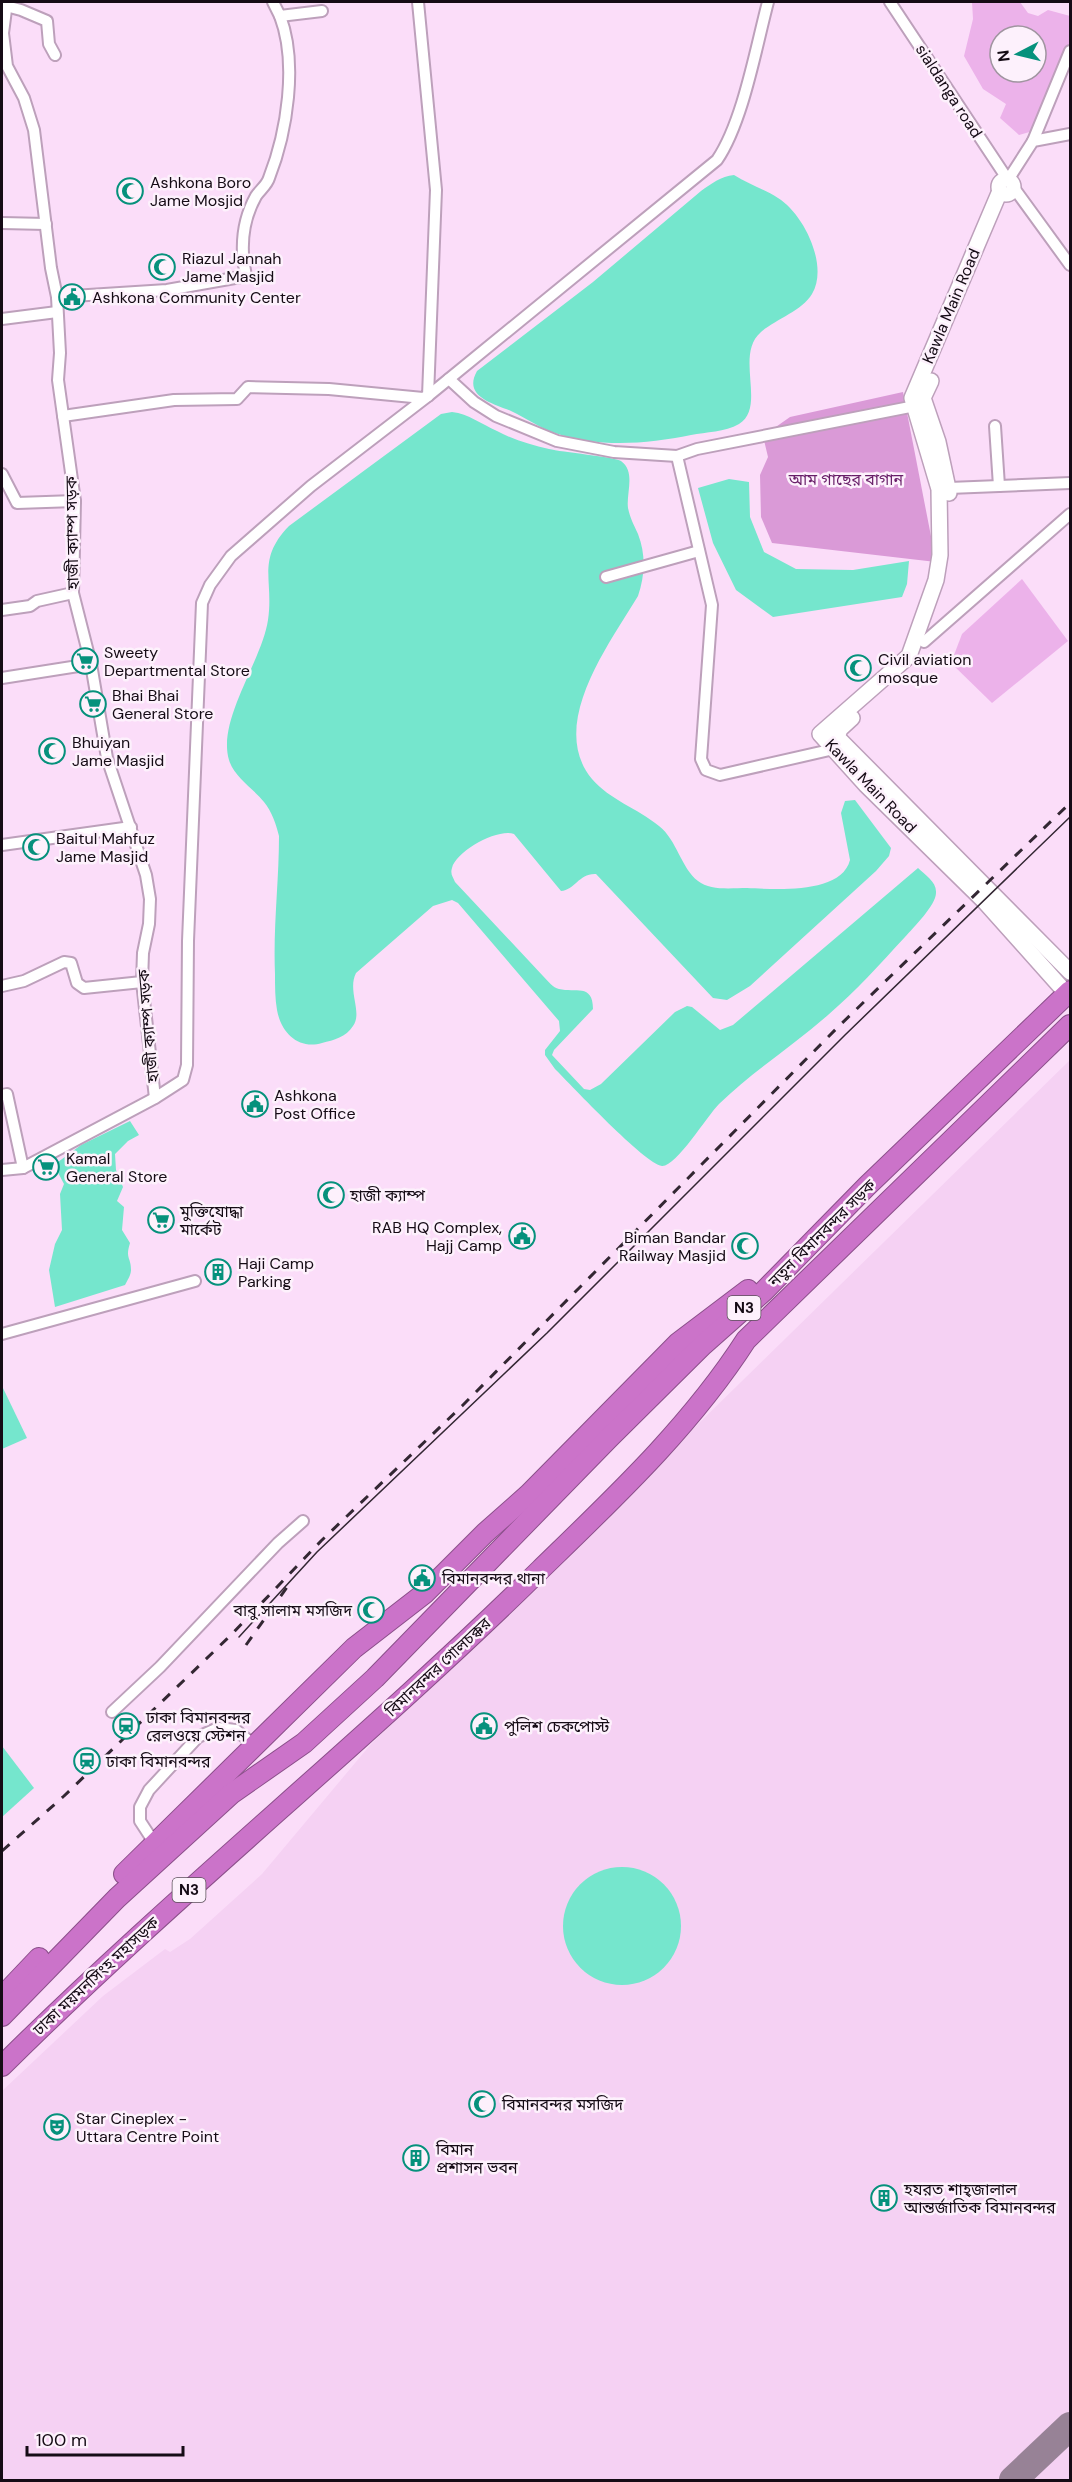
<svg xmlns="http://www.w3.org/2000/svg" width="1072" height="2482" font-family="'DM Sans','Noto Sans Bengali',sans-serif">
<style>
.built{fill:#f5d1f3}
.green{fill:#ecb2ea;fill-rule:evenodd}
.forest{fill:#da9ad7}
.water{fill:#75e6cd}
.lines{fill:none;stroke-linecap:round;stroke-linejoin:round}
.taxiway{stroke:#978296;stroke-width:28}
.street-casing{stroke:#bda0bb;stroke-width:14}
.secondary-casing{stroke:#bda0bb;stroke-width:18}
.highway-casing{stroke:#8b4f8a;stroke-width:22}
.street{stroke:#fff;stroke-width:10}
.secondary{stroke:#fff;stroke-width:15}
.highway{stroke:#cb73c9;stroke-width:20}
.tram{stroke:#332733;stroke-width:1.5}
.rail{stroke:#332733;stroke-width:3;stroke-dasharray:10 10;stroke-linecap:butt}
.labels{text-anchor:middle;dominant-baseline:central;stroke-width:5;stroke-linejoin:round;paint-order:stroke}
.shield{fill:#fdf1fc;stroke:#5b505a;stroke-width:1.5}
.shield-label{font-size:15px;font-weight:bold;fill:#150b15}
.street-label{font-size:16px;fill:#150b15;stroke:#fdf1fc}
.poi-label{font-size:16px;fill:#150b15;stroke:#fdf1fc;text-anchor:start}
.park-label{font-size:16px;fill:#681e68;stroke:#fdf1fc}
</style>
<rect width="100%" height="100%" fill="#fbddf9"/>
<path class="built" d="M1070 1060V2480H2V2091L103 1996 165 1949 170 1952 190 1939 262 1874 371 1744Z"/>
<g class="green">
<path d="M972 2H1020L1028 13 1038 16 1048 10 1070 16V43L1033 131 1019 135 1000 118 1006 104 983 89 964 56 973 19ZM1000 36H1036V72H1000Z"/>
<path d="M1022 579 1068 641 992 703 951 663 962 634Z"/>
</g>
<path class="forest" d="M903 392 936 562 772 543 761 517 760 475 768 457 763 436 790 417Z"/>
<g class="water">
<path d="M734 175C748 184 764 189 778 198 804 214 829 266 812 294 802 311 776 319 761 332 734 355 767 407 739 424 725 432 706 432 691 435 647 444 598 448 555 433 540 428 526 418 511 411 491 403 463 396 477 371L593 282 701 191C711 184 721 176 734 175Z"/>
<path d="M452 412C469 414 481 424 497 431 514 440 531 445 549 449 561 452 615 457 621 461 636 472 626 493 628 508 630 518 634 525 638 534 646 555 645 575 638 596 610 643 547 725 592 779 610 800 637 808 659 826 677 840 681 868 698 881 710 891 732 888 747 888 774 889 841 895 850 860L841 813 845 801 855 800 891 848 889 856 876 871 750 986 727 1000 713 998 596 874C579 873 575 890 561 891L514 834C498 828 456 851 452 868 450 874 453 877 455 882L543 976C548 981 553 988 559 989 575 993 593 983 593 1009L554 1050 552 1055 584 1089 590 1090 601 1084 675 1012 687 1006 692 1007 720 1030 733 1025 918 868C925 875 937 882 936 893 936 905 913 928 905 937 880 964 856 991 828 1015 793 1046 753 1071 719 1104 707 1116 676 1167 662 1166 645 1164 572 1086 555 1069L545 1055V1050L560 1031 559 1021 458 903 452 900 433 906 356 973C347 991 363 1012 353 1026 346 1037 334 1040 322 1043 299 1050 281 1033 277 1010 275 999 275 986 275 974 273 927 279 882 279 836 276 824 272 812 264 802 254 789 234 777 229 760 217 720 262 661 268 620 274 580 256 560 289 526L441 414Z"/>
<path d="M729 479 749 482 750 517 764 552 796 569 853 570 909 561 907 584 902 597 773 617 736 590 713 543 698 488Z"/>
<path d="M130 1121 139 1135 128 1141 115 1154 116 1170 123 1187 117 1201 124 1207 122 1230 130 1243C125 1259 131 1257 131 1270 131 1275 127 1281 125 1285L55 1307 49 1270 55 1244 62 1230 60 1194 64 1184 54 1165 81 1145Z"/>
<path d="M2 1386 27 1438 2 1449Z"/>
<path d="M2 1746 34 1788 2 1817Z"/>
<circle cx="622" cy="1926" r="59"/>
</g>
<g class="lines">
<path class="taxiway" d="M1013 2480 1070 2426"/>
<g class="street-casing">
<g id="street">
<path d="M7 2 3 33 7 66 24 98 34 130 51 268 57 297 60 353 58 380 75 501 73 593 91 664 107 758 146 875 150 899 149 924 143 953 142 982 155 1098"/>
<path d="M273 2 280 16 322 11"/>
<path d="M890 2 1008 180 1033 141 1070 134"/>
<path d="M6 6 21 10 47 21 49 44 55 55"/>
<path d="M1033 141 1070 51"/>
<path d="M1014 188 1070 265"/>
<path d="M2 223 46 224"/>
<path d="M57 297 167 290 246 276C240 248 242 221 256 196 260 190 267 185 269 178 287 132 298 63 280 16"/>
<path d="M2 319 57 312"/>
<path d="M449 379 474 402 496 416 557 441 614 452 677 456 697 449 915 406"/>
<path d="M63 416 174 400 237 399 248 387 329 389 423 398 428 396 436 190 418 2"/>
<path d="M995 426 999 486"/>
<path d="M677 456 712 605 701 759 706 770 720 775 834 749"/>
<path d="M2 474 17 503 75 501"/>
<path d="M949 488 1070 483"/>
<path d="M606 577 699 551"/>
<path d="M2 610 30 606 37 601 73 593"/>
<path d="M924 642 1070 514"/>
<path d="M2 678 91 664"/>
<path d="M2 845 131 827"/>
<path d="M2 986 24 981 64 962 71 963 77 983 84 988 142 982"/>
<path d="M2 1095 7 1094 23 1168 155 1098 183 1080 187 1065 188 941 202 603 210 585 231 556 311 486 428 396 717 160C743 122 756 47 768 2"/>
<path d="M2 1170 23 1168"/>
<path d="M2 1334 195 1281"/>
<path d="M112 1712 160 1667 278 1543 303 1521"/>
<path d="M155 1844 140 1821V1807L149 1790 198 1737 218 1728 236 1730 255 1746"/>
</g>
</g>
<g class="secondary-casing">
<g id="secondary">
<circle cx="1006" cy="187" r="7"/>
<path d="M1000 191 912 398 939 489 940 555 936 580 909 656 820 734 866 785 984 901 1067 994"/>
<path d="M931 381 923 398 938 442 949 493"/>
<path d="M852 718 840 729 837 737 1070 972"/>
</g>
</g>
<g class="highway-casing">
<g id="highway">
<path d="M124 1874 354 1648 425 1593 485 1533 529 1494 678 1343 748 1290"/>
<path d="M2 1997 39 1958"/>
<path d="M2 2016 117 1898 231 1794 304 1743 375 1678 609 1438 703 1345 764 1291 867 1186 1070 991"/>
<path d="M2 2066C175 1894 366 1741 540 1570 614 1498 690 1427 746 1340L1070 1025"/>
</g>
</g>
<use href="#street" class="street"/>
<use href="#secondary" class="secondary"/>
<use href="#highway" class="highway"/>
<path class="tram" d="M239 1637 317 1552 547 1333 845 1035 1070 817"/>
<g class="rail">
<path d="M246 1645 290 1583"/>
<path d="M2 1851 64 1796 232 1634 321 1541 462 1406 838 1027 1070 803"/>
</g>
</g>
<defs>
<g id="mosque-ring" transform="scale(1.35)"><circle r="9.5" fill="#fdf1fc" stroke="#06917c" stroke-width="1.5"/><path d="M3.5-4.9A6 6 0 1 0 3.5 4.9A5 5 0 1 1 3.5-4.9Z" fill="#06917c"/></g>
<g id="civic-ring" transform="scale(1.35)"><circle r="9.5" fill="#fdf1fc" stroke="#06917c" stroke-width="1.5"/><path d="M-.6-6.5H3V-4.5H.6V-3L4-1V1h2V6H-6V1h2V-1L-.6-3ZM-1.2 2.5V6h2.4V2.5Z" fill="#06917c"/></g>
<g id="supermarket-ring" transform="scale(1.35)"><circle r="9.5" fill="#fdf1fc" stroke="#06917c" stroke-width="1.5"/><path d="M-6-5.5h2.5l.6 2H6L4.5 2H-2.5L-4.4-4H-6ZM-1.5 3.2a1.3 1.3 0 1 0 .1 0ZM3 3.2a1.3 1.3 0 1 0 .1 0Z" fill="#06917c"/></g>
<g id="building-ring" transform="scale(1.35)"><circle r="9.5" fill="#fdf1fc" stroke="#06917c" stroke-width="1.5"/><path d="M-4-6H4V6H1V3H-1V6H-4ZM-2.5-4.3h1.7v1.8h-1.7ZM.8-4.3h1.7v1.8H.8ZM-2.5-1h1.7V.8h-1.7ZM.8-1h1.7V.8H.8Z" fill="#06917c"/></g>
<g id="station-ring" transform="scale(1.35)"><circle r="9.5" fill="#fdf1fc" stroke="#06917c" stroke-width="1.5"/><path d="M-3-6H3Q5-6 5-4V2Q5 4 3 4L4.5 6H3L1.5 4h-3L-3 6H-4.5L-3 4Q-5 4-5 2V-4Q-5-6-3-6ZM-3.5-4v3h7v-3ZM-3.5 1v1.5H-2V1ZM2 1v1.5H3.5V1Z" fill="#06917c"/></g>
<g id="theatre-ring" transform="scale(1.35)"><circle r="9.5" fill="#fdf1fc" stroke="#06917c" stroke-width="1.5"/><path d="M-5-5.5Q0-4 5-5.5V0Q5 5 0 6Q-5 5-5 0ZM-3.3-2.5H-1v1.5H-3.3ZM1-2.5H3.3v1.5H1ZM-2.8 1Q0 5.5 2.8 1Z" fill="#06917c"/></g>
</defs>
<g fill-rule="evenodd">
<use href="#mosque-ring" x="130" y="191"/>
<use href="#mosque-ring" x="162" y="267"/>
<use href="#civic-ring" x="72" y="297"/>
<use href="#supermarket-ring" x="85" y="661"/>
<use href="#mosque-ring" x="858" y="668"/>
<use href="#supermarket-ring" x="93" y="704"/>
<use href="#mosque-ring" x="52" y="751"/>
<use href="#mosque-ring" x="36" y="847"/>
<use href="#civic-ring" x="255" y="1104"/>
<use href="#supermarket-ring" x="46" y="1167"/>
<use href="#mosque-ring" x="331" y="1195"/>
<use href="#supermarket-ring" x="161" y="1220"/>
<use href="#civic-ring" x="522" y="1236"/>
<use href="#mosque-ring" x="745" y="1246"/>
<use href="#building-ring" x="218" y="1272"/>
<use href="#civic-ring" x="422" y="1578"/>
<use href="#mosque-ring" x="371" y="1610"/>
<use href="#station-ring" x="126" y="1726"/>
<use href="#civic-ring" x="484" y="1726"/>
<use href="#station-ring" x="87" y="1761"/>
<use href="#mosque-ring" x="482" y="2104"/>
<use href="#theatre-ring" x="57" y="2127"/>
<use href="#building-ring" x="416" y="2158"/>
<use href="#building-ring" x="884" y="2198"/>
</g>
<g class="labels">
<g class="shield">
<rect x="727.5" y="1296" width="33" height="24" rx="4.5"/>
<rect x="172.5" y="1878" width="33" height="24" rx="4.5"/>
</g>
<g class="shield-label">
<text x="744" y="1308">N3</text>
<text x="189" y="1890">N3</text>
</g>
<g class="street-label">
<text transform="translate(949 91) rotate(57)">sialdanga road</text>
<text transform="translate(951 306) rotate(-67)">Kawla Main Road</text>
<text transform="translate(72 533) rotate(-91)">হাজী ক্যাম্প সড়ক</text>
<text transform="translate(871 786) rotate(46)">Kawla Main Road</text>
<text transform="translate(148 1026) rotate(-95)">হাজী ক্যাম্প সড়ক</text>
<text transform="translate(822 1233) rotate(-45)">নতুন বিমানবন্দর সড়ক</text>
<text transform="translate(438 1667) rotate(-43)">বিমানবন্দর গোলচক্কর</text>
<text transform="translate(96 1976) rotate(-43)">ঢাকা ময়মনসিংহ মহাসড়ক</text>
</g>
<g class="poi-label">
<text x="150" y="182">Ashkona Boro<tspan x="150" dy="18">Jame Mosjid</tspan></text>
<text x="182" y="258">Riazul Jannah<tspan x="182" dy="18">Jame Masjid</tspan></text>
<text x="92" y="297">Ashkona Community Center</text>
<text x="104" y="652">Sweety<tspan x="104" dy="18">Departmental Store</tspan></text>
<text x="878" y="659">Civil aviation<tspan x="878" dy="18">mosque</tspan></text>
<text x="112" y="695">Bhai Bhai<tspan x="112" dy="18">General Store</tspan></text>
<text x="72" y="742">Bhuiyan<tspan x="72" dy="18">Jame Masjid</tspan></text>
<text x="56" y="838">Baitul Mahfuz<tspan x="56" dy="18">Jame Masjid</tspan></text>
<text x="274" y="1095">Ashkona<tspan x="274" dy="18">Post Office</tspan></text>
<text x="66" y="1158">Kamal<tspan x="66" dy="18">General Store</tspan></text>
<text x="350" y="1195">হাজী ক্যাম্প</text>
<text x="180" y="1211">মুক্তিযোদ্ধা<tspan x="180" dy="18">মার্কেট</tspan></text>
<text x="502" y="1227" text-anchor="end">RAB HQ Complex,<tspan x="502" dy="18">Hajj Camp</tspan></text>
<text x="726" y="1237" text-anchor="end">Biman Bandar<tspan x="726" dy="18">Railway Masjid</tspan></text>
<text x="238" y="1263">Haji Camp<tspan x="238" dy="18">Parking</tspan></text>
<text x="442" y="1578">বিমানবন্দর থানা</text>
<text x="352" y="1610" text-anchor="end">বাবু সালাম মসজিদ</text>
<text x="146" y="1717">ঢাকা বিমানবন্দর<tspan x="146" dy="18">রেলওয়ে স্টেশন</tspan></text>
<text x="504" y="1726">পুলিশ চেকপোস্ট</text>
<text x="106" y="1761">ঢাকা বিমানবন্দর</text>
<text x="502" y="2104">বিমানবন্দর মসজিদ</text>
<text x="76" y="2118">Star Cineplex -<tspan x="76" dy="18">Uttara Centre Point</tspan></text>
<text x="436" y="2149">বিমান<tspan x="436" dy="18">প্রশাসন ভবন</tspan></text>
<text x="904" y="2189">হযরত শাহ্‌জালাল<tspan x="904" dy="18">আন্তর্জাতিক বিমানবন্দর</tspan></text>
</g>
<g class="park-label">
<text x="846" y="479">আম গাছের বাগান</text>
</g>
</g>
<rect width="1072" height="2482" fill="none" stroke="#150b15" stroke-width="6"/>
<g transform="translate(1018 54) rotate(263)"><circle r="28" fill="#fdf1fc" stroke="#a095a0" stroke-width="1.5"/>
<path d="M0-4.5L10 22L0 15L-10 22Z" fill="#06917c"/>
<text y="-9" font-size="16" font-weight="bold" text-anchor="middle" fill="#150b15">N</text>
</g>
<path d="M27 2446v9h156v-9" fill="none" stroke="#150b15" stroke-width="3"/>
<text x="36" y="2446" font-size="18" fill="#150b15" stroke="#fdf1fc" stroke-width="4.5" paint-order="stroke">100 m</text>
</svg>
